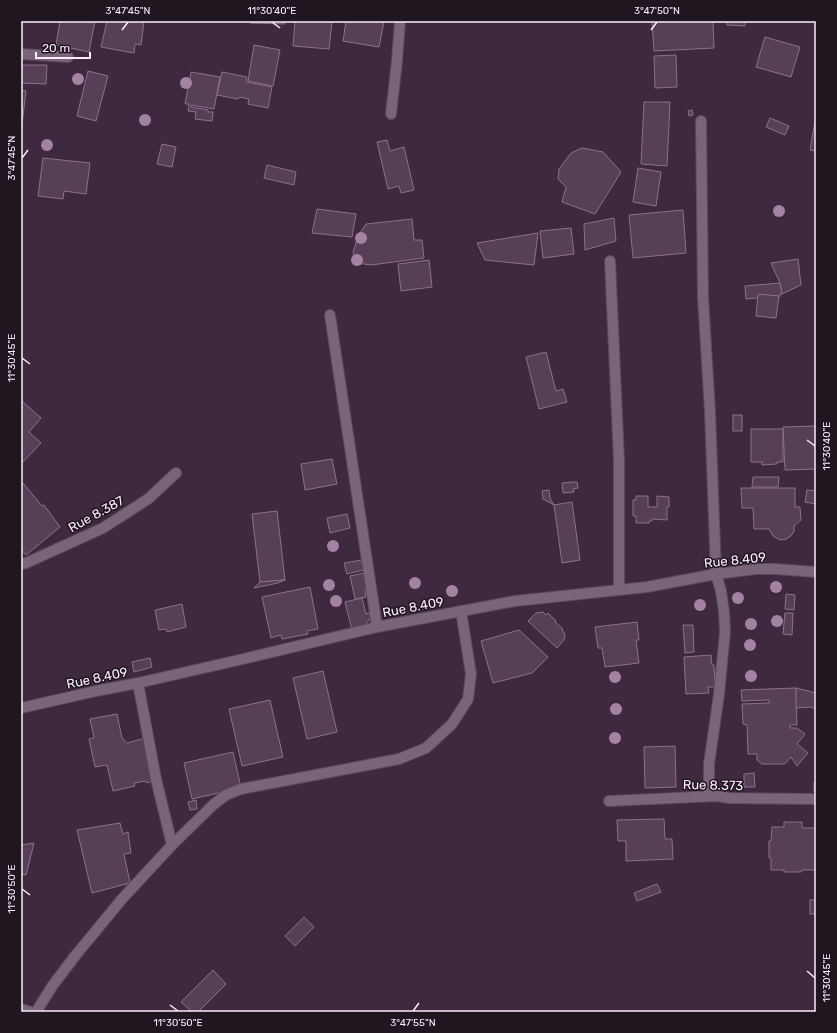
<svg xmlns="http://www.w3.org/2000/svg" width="837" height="1033" font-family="Rubik,sans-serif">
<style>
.building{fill:#573f56;stroke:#8c718a}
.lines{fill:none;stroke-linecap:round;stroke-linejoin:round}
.minor-casing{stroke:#5d485d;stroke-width:12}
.tertiary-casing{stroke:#5d485d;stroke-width:12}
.minor{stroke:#7a6479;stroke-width:10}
.tertiary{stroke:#7a6479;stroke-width:10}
.tree{fill:#a482a3}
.ticks{fill:none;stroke:#fcedfb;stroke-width:1.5}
.labels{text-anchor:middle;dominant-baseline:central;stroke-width:3;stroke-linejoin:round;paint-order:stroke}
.street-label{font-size:13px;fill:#fcedfb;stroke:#201620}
.neatline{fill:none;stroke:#fcedfb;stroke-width:1.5}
.ticks-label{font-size:10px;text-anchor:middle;fill:#fcedfb}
</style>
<rect width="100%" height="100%" fill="#3f293f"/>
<g class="building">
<path d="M60 21H95L89 52 56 45Z"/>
<path d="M107 21H144L141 45 135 44 134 53 101 47Z"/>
<path d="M250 21H285V24L250 23Z"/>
<path d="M295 21H332L329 49 293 46Z"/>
<path d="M346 21H384L379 47 343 41Z"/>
<path d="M652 21H713L714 48 654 51Z"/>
<path d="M727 21H745V26L727 25Z"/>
<path d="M765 37 800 47 791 77 756 67Z"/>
<path d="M254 45 280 50 273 86 248 81Z"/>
<path d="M676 55 677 87 655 88 654 56Z"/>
<path d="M21 65H47L46 84 21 83Z"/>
<path d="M88 71 108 76 96 121 77 116Z"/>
<path d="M191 72 220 77 214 109 191 105V107L208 110V112H213L212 121 195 119 196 112 188 111 189 104H185Z"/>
<path d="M222 72 247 77 246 82 272 87 268 108 248 104 249 99 239 97 238 99 217 95Z"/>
<path d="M21 90 26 91 21 133Z"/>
<path d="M644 102H670L667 166 641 164Z"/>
<path d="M692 110 693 115 689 116 688 111Z"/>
<path d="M816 115V151L810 150Z"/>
<path d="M770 118 789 126 785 135 766 127Z"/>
<path d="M387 140 390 151 404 147 414 190 401 193 399 186 388 189 377 142Z"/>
<path d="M162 144 176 147 172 167 157 164Z"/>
<path d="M582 148 603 152 621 172 595 214 562 202 566 187 558 179 559 169 571 153Z"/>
<path d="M43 158 90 163 86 194 64 191 63 199 38 196Z"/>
<path d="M267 165 296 172 294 185 264 178Z"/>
<path d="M638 168 661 172 656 206 633 202Z"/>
<path d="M317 209 356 214 352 237 312 233Z"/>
<path d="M683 210 686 253 633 258 629 215Z"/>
<path d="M614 218 616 241 585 250 584 224Z"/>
<path d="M412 219 414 240H422L424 258 371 265 357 263 353 253 358 236 366 224Z"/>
<path d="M571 228 574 254 543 258 540 231Z"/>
<path d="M538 233 534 265 485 260 477 243Z"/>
<path d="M798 259 801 285 782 294 780 283 771 263Z"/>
<path d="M429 260 432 287 401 291 398 264Z"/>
<path d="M780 283 782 294H780V296L746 299 745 286Z"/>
<path d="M758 294 779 296 776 318 756 316Z"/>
<path d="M546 352 556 391 563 389 567 402 539 409 526 357Z"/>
<path d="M21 400 41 418 29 432 41 443 21 464Z"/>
<rect x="733" y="415" width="9" height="16"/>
<path d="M816 426V469L785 470 783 427Z"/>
<path d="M751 429H783V462H777V464L762 465V462H751Z"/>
<path d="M332 459 337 484 305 490 301 464Z"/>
<path d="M753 477H779L778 487H752Z"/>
<path d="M573 482H577L578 488 573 489 574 492 563 493 562 483Z"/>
<path d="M23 483 42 506 44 505 60 527 26 555 21 549V484Z"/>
<path d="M741 488H795V507H800L801 520 794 526V531L791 536 786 539 780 540 773 536 769 529H754L753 508H742Z"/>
<path d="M549 490 550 498 554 505 543 499 542 491Z"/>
<path d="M807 490 816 491V504L805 502Z"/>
<path d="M636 496H648V507H657V496L669 497V507H667V520L652 519V521H649V523H636V516H633V500H636Z"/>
<path d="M572 502 580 560 562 563 554 505Z"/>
<path d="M277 511 285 580 260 582 252 514Z"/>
<path d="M347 514 350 528 330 533 327 518Z"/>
<path d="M362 560 363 570 347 574 344 563Z"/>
<path d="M365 573 368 589 365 590 366 597 355 599 350 576Z"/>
<path d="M285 580 278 583 254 588 260 582Z"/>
<path d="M310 587 318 629 307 631 308 634 282 639 281 635 271 638 262 597Z"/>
<path d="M786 594 795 595 794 610 785 609Z"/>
<path d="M362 598 366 614 372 612 373 614 363 629 352 630 345 602Z"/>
<path d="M182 604 186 627 167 632 166 629 159 630 155 610Z"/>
<path d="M543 612 546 615 548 613 556 621 555 622 563 629 562 630 565 634 564 640 557 648 528 621 536 613Z"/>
<path d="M785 613H793L792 635 783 634Z"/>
<path d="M637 622 639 640H636L639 663 605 667 602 648H598L595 627Z"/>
<path d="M683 625H693L694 652 685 653Z"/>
<path d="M519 630 548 657 532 673 493 683 481 641Z"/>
<path d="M711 655 712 665H714L715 687H708L709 693 686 694 684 657Z"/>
<path d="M150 658 152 667 134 672 132 662Z"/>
<path d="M323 671 337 732 307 739 293 678Z"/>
<path d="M796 688 797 725H790V728H797L805 734 797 744 808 753 797 766 791 757 785 764H762L757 760V754H748L747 725 743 724 742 704 769 703V700L742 701 741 690Z"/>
<path d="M796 688 816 693V709L811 707 796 708Z"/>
<path d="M270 700 283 757 242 766 229 709Z"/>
<path d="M117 714 122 738 127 743 145 738 159 778 147 783 145 781 134 783 135 786 113 791 107 765 95 767 89 739 94 738 90 719Z"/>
<path d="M675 746 676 787 645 788 644 747Z"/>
<path d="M233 752 241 788 192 799 184 763Z"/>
<path d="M754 773 755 787H744V774Z"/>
<rect x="814" y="783" width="2" height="8"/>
<path d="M196 800 197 809 190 810 188 802Z"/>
<path d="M664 819 665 839H672L673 859 626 861V841H618L617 820Z"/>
<path d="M784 822H802V828H816V870H802L801 872H784V870H771V858H769V841H771L772 827H784Z"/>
<path d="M120 823 123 834 128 832 131 853 124 854 130 883 92 893 77 830Z"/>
<path d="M34 843 26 875 21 874V845Z"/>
<path d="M657 884 661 892 637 901 634 893Z"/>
<rect x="810" y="900" width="6" height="14"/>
<path d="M304 917 314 927 295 946 285 936Z"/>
<path d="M213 970 226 984 198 1012H192L181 1002Z"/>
</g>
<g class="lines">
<g class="minor-casing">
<g id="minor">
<path d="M21 54 68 57"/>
<path d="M391 114 397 61 400 21"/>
<path d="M701 121 703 297 710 412 716 574 721 591 724 612 725 632 719 694 709 764V796"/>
<path d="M610 261 619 460V590"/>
<path d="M330 315 377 627"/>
<path d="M21 564 26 563 103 528 148 499 176 473"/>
<path d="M138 683 156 779 172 845"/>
<path d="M21 708 96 691 138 683 243 659 377 627 515 601 647 587 716 574 756 569H775L816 572"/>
<path d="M609 801 717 796 729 798 816 799"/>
<path d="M36 1012 53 985 75 956 122 899 172 845 213 805 226 795 241 789 399 759 426 748 452 724 468 699 471 674 461 611"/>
</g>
</g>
<g class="tertiary-casing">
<path id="tertiary" d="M21 1009 31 1012"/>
</g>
<use href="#minor" class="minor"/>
<use href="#tertiary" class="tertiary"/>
</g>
<g class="tree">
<circle cx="78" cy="79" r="6"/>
<circle cx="186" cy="83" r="6"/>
<circle cx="145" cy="120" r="6"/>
<circle cx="47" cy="145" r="6"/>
<circle cx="779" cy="211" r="6"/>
<circle cx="361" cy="238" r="6"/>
<circle cx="357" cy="260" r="6"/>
<circle cx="333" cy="546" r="6"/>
<circle cx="415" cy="583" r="6"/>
<circle cx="329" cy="585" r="6"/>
<circle cx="776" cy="587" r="6"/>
<circle cx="452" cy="591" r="6"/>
<circle cx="738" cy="598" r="6"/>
<circle cx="336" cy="601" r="6"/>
<circle cx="700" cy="605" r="6"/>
<circle cx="777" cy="621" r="6"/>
<circle cx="751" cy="624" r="6"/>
<circle cx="750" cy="645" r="6"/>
<circle cx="751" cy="676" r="6"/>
<circle cx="615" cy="677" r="6"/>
<circle cx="616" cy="709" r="6"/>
<circle cx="615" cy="738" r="6"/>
</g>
<path class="ticks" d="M272 22 280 28M122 30 128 22M651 30 657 22M22 158 28 150M22 358 30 364M807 440 815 446M22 889 30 895M807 971 815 978M170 1005 178 1011M413 1011 419 1003"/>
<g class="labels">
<g class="street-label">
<text transform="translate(96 514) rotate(-29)">Rue 8.387</text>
<text transform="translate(735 560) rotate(-6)">Rue 8.409</text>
<text transform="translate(413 607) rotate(-11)">Rue 8.409</text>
<text transform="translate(97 678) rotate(-12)">Rue 8.409</text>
<text transform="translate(713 785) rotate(1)">Rue 8.373</text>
</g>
</g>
<rect width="837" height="1033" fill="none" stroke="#201620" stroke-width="44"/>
<path d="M36 52v6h54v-6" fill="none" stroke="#fcedfb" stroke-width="2"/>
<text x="42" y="52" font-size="12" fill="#fcedfb" stroke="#201620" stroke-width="3" paint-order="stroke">20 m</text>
<rect x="22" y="22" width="793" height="989" class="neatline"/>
<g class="ticks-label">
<text x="128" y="14">3°47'45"N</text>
<text x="272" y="14">11°30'40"E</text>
<text x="657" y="14">3°47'50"N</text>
<text transform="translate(11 158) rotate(-90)" y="4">3°47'45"N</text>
<text transform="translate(11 358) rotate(-90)" y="4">11°30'45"E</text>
<text transform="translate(826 446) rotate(-90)" y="4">11°30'40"E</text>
<text transform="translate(11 889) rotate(-90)" y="4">11°30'50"E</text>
<text transform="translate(826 978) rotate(-90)" y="4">11°30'45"E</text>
<text x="178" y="1026">11°30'50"E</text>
<text x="413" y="1026">3°47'55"N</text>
</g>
</svg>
